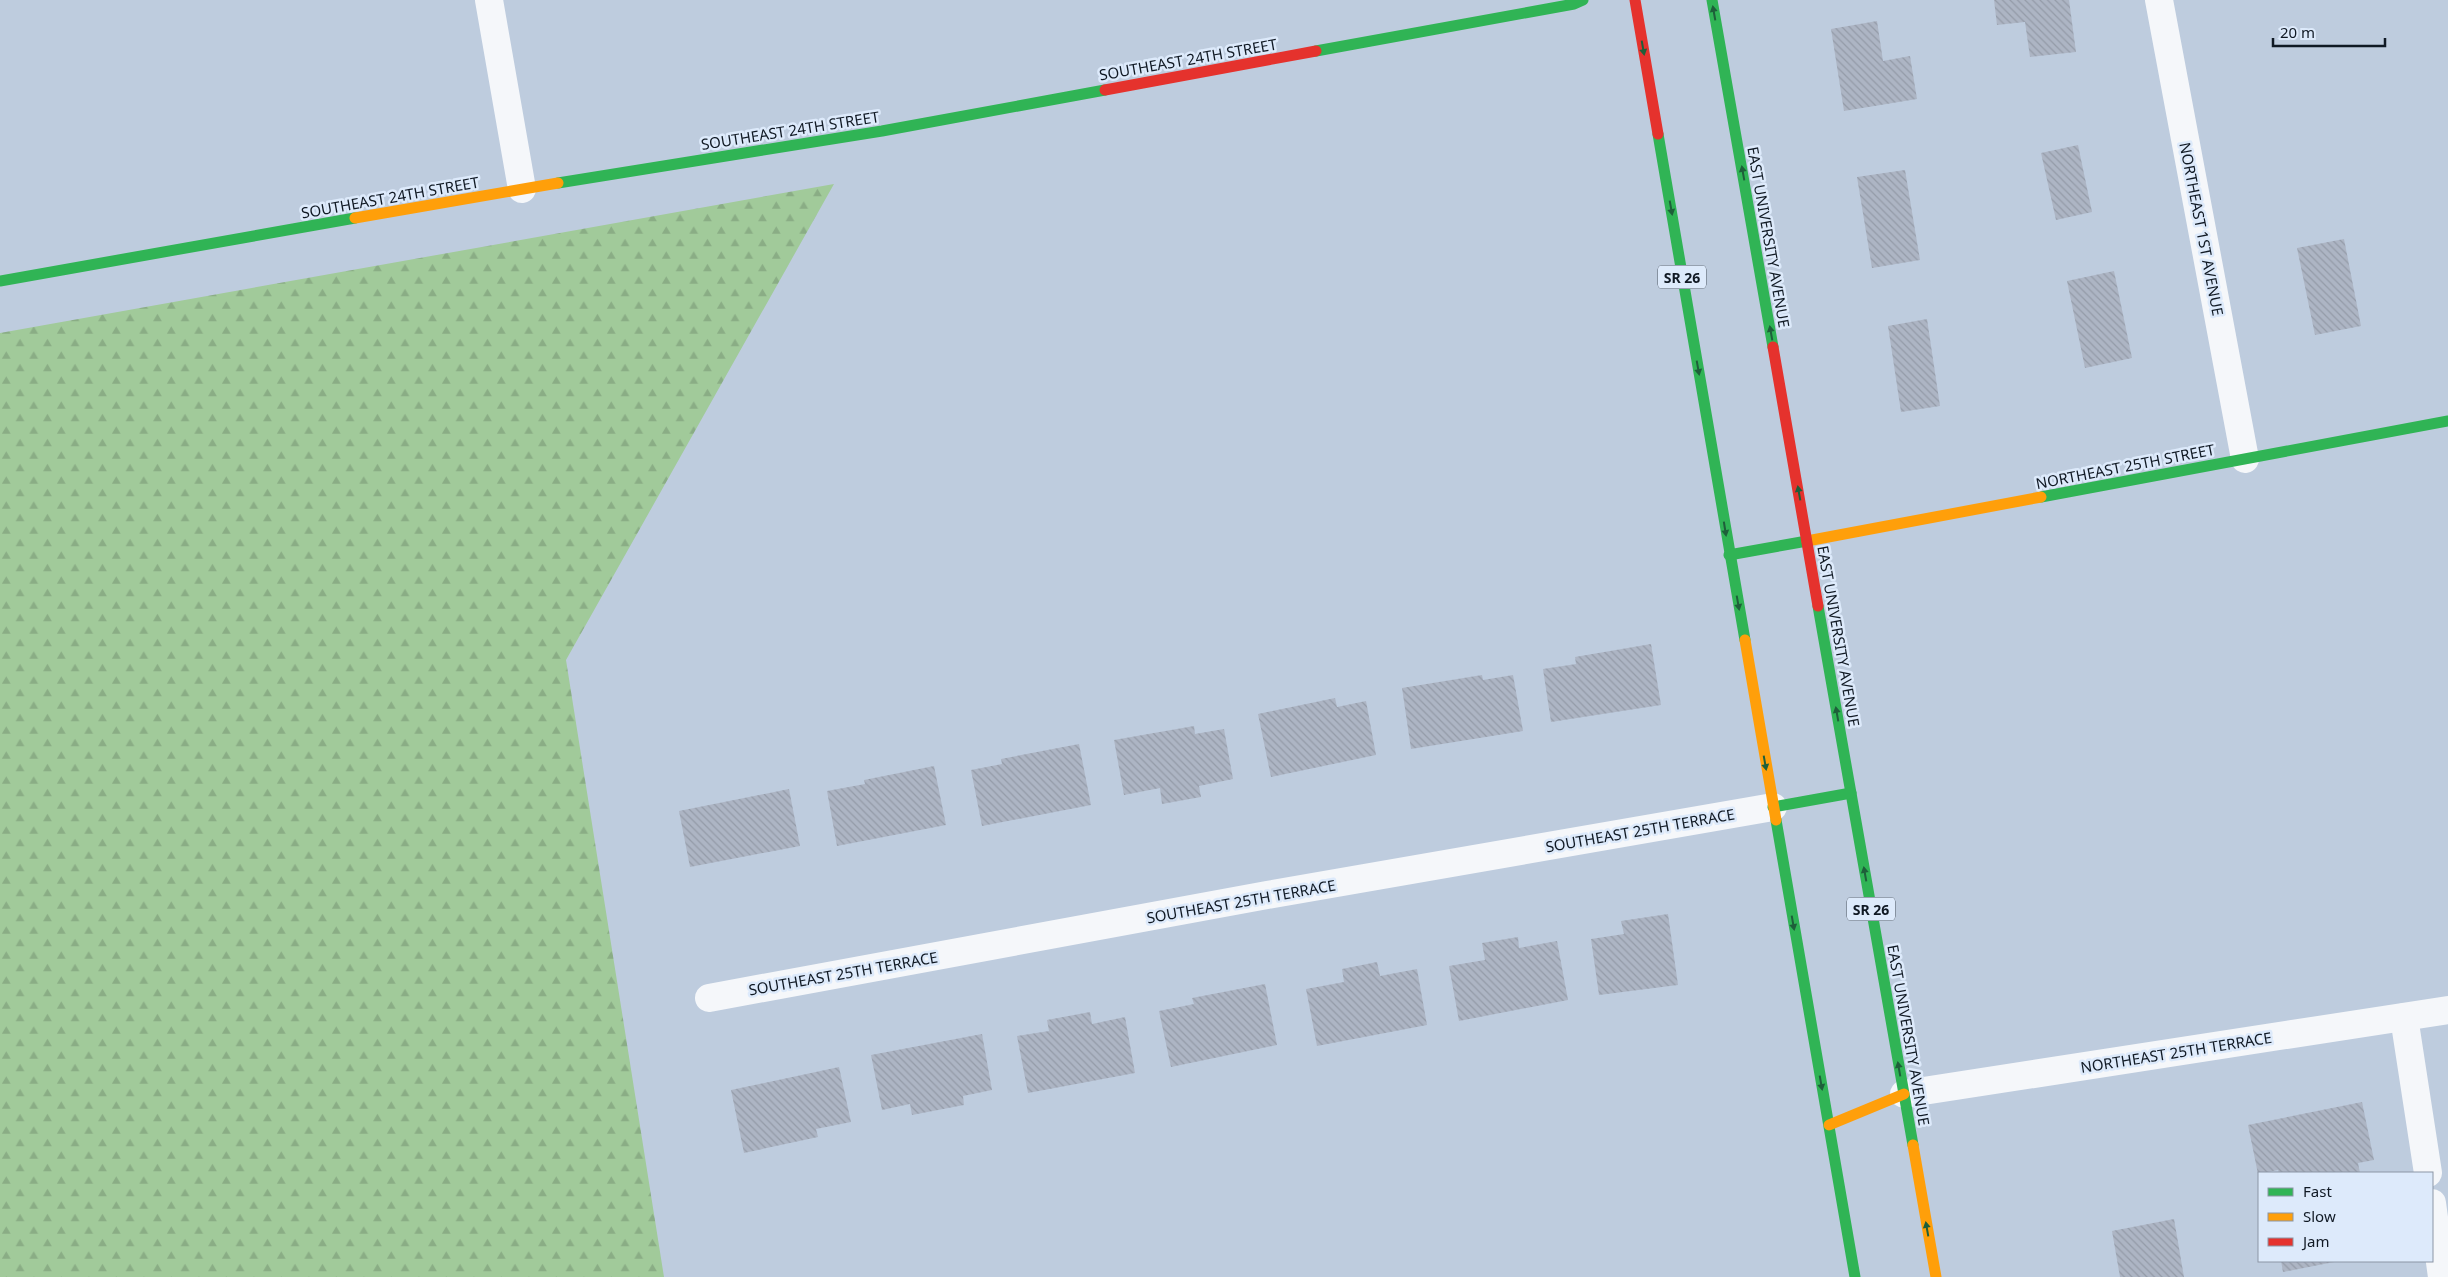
<svg xmlns="http://www.w3.org/2000/svg" width="2448" height="1277" font-family="'Noto Sans',sans-serif">
<style>
.forest{fill:url(#forest-firs)}
.building{fill:url(#building-back-hatch)}
.lines{fill:none;stroke-linecap:round;stroke-linejoin:round}
.street{stroke:#f5f7fa;stroke-width:28}
.fast{stroke:#30b455;stroke-width:11}
.slow{stroke:#ff9f0a;stroke-width:11}
.jam{stroke:#e5322d;stroke-width:11}
.oneway{fill:#1e5f3a}
.labels{text-anchor:middle;dominant-baseline:central;stroke-width:5;stroke-linejoin:round;paint-order:stroke}
.shield{fill:#ddeafb;stroke:#4e5864;stroke-width:1}
.shield-label{font-size:14px;font-weight:bold;fill:#101924}
.street-label{font-size:15px;fill:#101924;stroke:#ddeafb}
</style>
<defs>
<pattern id="forest-firs" width="22" height="20" patternUnits="userSpaceOnUse" patternTransform="scale(1.25)"><rect width="22" height="20" fill="#a1ca9a"/><path d="M5 1l3.5 6h-7zM16 11l3.5 6h-7z" fill="#8aad85"/></pattern>
<pattern id="building-back-hatch" width="6" height="6" patternUnits="userSpaceOnUse" patternTransform="scale(1.25)"><rect width="6" height="6" fill="#adb5c4"/><path d="M-1 5l2 2M0 0l6 6M5-1l2 2" fill="none" stroke="#949ba8"/></pattern>
</defs>
<rect width="100%" height="100%" fill="#beccde"/>
<path class="forest" d="M834 184 566 660 664 1277H0V333Z"/>
<g class="building">
<path d="M1994 0H2069L2076 52 2030 57 2025 22 1997 25Z"/>
<path d="M1877 21 1883 61 1910 56 1917 99 1844 111 1831 29Z"/>
<path d="M2078 145 2092 212 2056 220 2041 153Z"/>
<path d="M1905 170 1920 260 1872 268 1857 177Z"/>
<path d="M2344 239 2361 326 2315 335 2297 248Z"/>
<path d="M2114 271 2132 358 2085 368 2067 281Z"/>
<path d="M1927 319 1940 406 1901 412 1888 326Z"/>
<path d="M1651 644 1661 705 1551 722 1543 669 1576 664 1575 657Z"/>
<path d="M1482 675 1483 680 1513 675 1523 731 1411 749 1402 688Z"/>
<path d="M1335 698 1337 707 1366 701 1376 755 1271 777 1258 714Z"/>
<path d="M1194 726 1195 734 1224 729 1233 779 1199 786 1201 797 1162 804 1160 788 1124 795 1114 740Z"/>
<path d="M1079 744 1091 805 982 826 971 770 1002 764 1001 759Z"/>
<path d="M934 766 946 825 837 846 827 791 865 784 864 780Z"/>
<path d="M789 789 800 846 690 867 679 811Z"/>
<path d="M1668 914 1678 985 1599 995 1591 939 1624 934 1621 921Z"/>
<path d="M1518 937 1519 948 1557 941 1568 1000 1459 1021 1449 966 1485 960 1482 943Z"/>
<path d="M1377 962 1380 976 1417 969 1427 1025 1317 1046 1306 989 1344 982 1342 969Z"/>
<path d="M1265 984 1277 1045 1171 1067 1159 1011 1194 1004 1192 998Z"/>
<path d="M1090 1012 1092 1024 1125 1017 1135 1073 1028 1093 1017 1036 1049 1031 1047 1020Z"/>
<path d="M982 1034 992 1090 963 1096 964 1105 912 1115 910 1104 882 1110 871 1055Z"/>
<path d="M839 1067 851 1122 816 1129 818 1137 744 1153 731 1090Z"/>
<path d="M2362 1102 2374 1160 2358 1163 2360 1173H2279L2278 1170 2258 1174 2248 1125Z"/>
<path d="M2174 1219 2184 1277H2120L2112 1231Z"/>
<path d="M2281 1261H2334V1262L2283 1272Z"/>
</g>
<g class="lines">
<g class="street">
<path d="M489 0 522 189"/>
<path d="M2159 0 2245 459"/>
<path d="M709 998 1267 895 1773 807"/>
<path d="M2404 1017 2428 1173"/>
<path d="M1904 1094 2448 1010"/>
<path d="M2432 1203 2442 1277"/>
</g>
<g class="fast">
<path d="M1712 0 1773 347"/>
<path d="M1316 51 1574 4 1583 0"/>
<path d="M1658 134 1745 640"/>
<path d="M558 183 882 131 1105 90"/>
<path d="M0 281 355 218"/>
<path d="M2041 497 2448 421"/>
<path d="M1729 555 1807 541"/>
<path d="M1818 606 1913 1145"/>
<path d="M1773 807 1851 793"/>
<path d="M1776 820 1855 1277"/>
</g>
<g class="slow">
<path d="M355 218 558 183"/>
<path d="M1807 541 2041 497"/>
<path d="M1745 640 1776 820"/>
<path d="M1829 1125 1904 1094"/>
<path d="M1913 1145 1936 1277"/>
</g>
<g class="jam">
<path d="M1635 0 1658 134"/>
<path d="M1105 90 1316 51"/>
<path d="M1773 347 1818 606"/>
</g>
</g>
<defs><path id="oneway-solid" d="M-6-.8H1V-3.2L6.5 0L1 3.2V.8H-6Z" transform="scale(1.25)"/></defs>
<g class="oneway">
<use href="#oneway-solid" transform="translate(1714 13) rotate(-100)"/>
<use href="#oneway-solid" transform="translate(1643 48) rotate(80)"/>
<use href="#oneway-solid" transform="translate(1743 173) rotate(-100)"/>
<use href="#oneway-solid" transform="translate(1671 208) rotate(80)"/>
<use href="#oneway-solid" transform="translate(1771 333) rotate(-100)"/>
<use href="#oneway-solid" transform="translate(1698 368) rotate(80)"/>
<use href="#oneway-solid" transform="translate(1799 493) rotate(-100)"/>
<use href="#oneway-solid" transform="translate(1725 529) rotate(81)"/>
<use href="#oneway-solid" transform="translate(1738 603) rotate(80)"/>
<use href="#oneway-solid" transform="translate(1837 714) rotate(-100)"/>
<use href="#oneway-solid" transform="translate(1765 763) rotate(80)"/>
<use href="#oneway-solid" transform="translate(1865 874) rotate(-100)"/>
<use href="#oneway-solid" transform="translate(1793 923) rotate(80)"/>
<use href="#oneway-solid" transform="translate(1899 1069) rotate(-100)"/>
<use href="#oneway-solid" transform="translate(1821 1083) rotate(80)"/>
<use href="#oneway-solid" transform="translate(1927 1229) rotate(-100)"/>
</g>
<g class="labels">
<g class="shield">
<rect x="1658" y="265.5" width="48" height="23" rx="4"/>
<rect x="1847" y="897.5" width="48" height="23" rx="4"/>
</g>
<g class="shield-label">
<text x="1682" y="277">SR 26</text>
<text x="1871" y="909">SR 26</text>
</g>
<g class="street-label">
<text transform="translate(1188 59) rotate(-10)">SOUTHEAST 24TH STREET</text>
<text transform="translate(790 130) rotate(-9)">SOUTHEAST 24TH STREET</text>
<text transform="translate(390 197) rotate(-10)">SOUTHEAST 24TH STREET</text>
<text transform="translate(2202 229) rotate(79)">NORTHEAST 1ST AVENUE</text>
<text transform="translate(1769 237) rotate(80)">EAST UNIVERSITY AVENUE</text>
<text transform="translate(2125 466) rotate(-11)">NORTHEAST 25TH STREET</text>
<text transform="translate(1839 636) rotate(80)">EAST UNIVERSITY AVENUE</text>
<text transform="translate(1640 830) rotate(-10)">SOUTHEAST 25TH TERRACE</text>
<text transform="translate(1241 901) rotate(-10)">SOUTHEAST 25TH TERRACE</text>
<text transform="translate(843 973) rotate(-10)">SOUTHEAST 25TH TERRACE</text>
<text transform="translate(1909 1035) rotate(80)">EAST UNIVERSITY AVENUE</text>
<text transform="translate(2176 1052) rotate(-9)">NORTHEAST 25TH TERRACE</text>
</g>
</g>
<rect x="2258" y="1172" width="175" height="90" fill="#ddeafb" stroke="#8b96a5"/>
<rect x="2268" y="1188" width="25" height="8" fill="#30b455" stroke="#8b96a5"/>
<text x="2303" y="1197" font-size="15" fill="#101924">Fast</text>
<rect x="2268" y="1213" width="25" height="8" fill="#ff9f0a" stroke="#8b96a5"/>
<text x="2303" y="1222" font-size="15" fill="#101924">Slow</text>
<rect x="2268" y="1238" width="25" height="8" fill="#e5322d" stroke="#8b96a5"/>
<text x="2303" y="1247" font-size="15" fill="#101924">Jam</text>
<path d="M2273 38v8h112v-8" fill="none" stroke="#101924" stroke-width="2.5"/>
<text x="2280" y="38" font-size="15" fill="#101924" stroke="#ddeafb" stroke-width="4" paint-order="stroke">20 m</text>
</svg>
